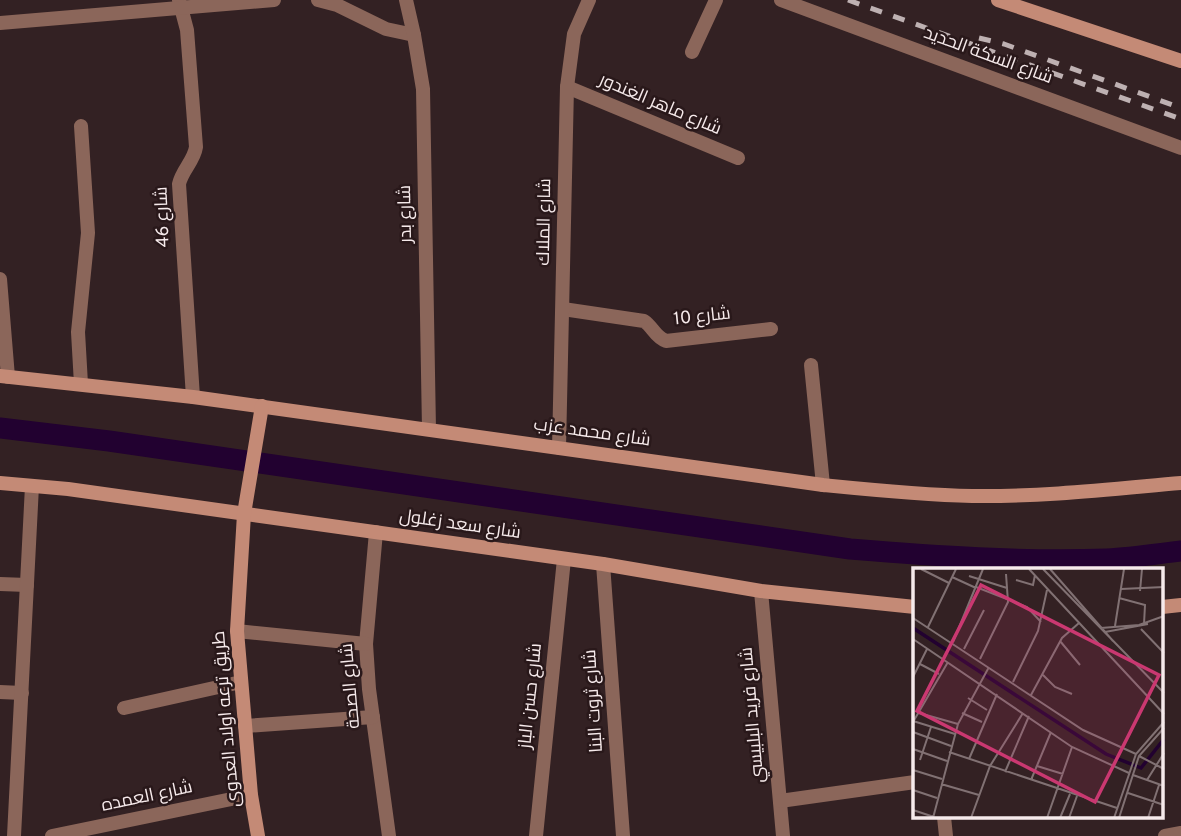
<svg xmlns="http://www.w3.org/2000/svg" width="1181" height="836" font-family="Overpass,Cairo,sans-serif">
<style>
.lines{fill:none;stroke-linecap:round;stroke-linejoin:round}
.canal{stroke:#220130;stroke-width:21}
.street{stroke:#8b665a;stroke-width:14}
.secondary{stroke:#c48a76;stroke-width:14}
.rail{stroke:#beb1b2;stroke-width:5;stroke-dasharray:12 12;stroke-linecap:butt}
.labels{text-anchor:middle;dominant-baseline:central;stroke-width:5;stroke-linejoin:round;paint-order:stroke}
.street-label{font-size:18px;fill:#f6eaeb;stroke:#29181a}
.inset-river{fill:none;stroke:#220130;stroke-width:3.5}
.inset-road{fill:none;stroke:#817173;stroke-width:2}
.view{fill:#ca3871;fill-opacity:0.15;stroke:#ca3871;stroke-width:3.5}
.inset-edge{fill:none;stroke:#f6eaeb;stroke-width:3.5}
</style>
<rect width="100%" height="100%" fill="#332123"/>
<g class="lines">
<path class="canal" d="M0 428 109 441 850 549C936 556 1021 562 1107 559 1131 558 1156 554 1181 551"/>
<g class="street">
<path d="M179 0 187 30 196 147C194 161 182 170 179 184L193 397"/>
<path d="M318 0 337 5 386 29 414 35"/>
<path d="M406 0 414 35 423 89 429 429"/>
<path d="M781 0 1181 148"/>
<path d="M0 23 274 0"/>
<path d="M692 52 716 0"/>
<path d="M567 87 738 158"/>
<path d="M0 279 8 377"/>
<path d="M563 309 644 321C653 327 655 337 666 341L771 329"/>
<path d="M811 365 823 485"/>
<path d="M81 384 78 332 88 233 81 126"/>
<path d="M559 448 567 87 574 34 589 0"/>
<path d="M376 532 366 644 369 689 389 836"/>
<path d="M603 564 623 836"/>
<path d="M0 584 27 585"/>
<path d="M761 591 783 836"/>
<path d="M237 631 366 644"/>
<path d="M0 692 22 693"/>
<path d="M124 708 241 682"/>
<path d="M245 726 373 717"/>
<path d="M780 801 915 782"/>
<path d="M944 817 946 836"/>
<path d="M14 836 32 486"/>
<path d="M52 836 251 795"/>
<path d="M536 836 564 559"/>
<path d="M1165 836 1181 833"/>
</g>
<g class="secondary">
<path d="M998 0 1181 61"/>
<path d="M0 376 193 397 823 485C873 490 922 495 972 496 1042 497 1112 489 1181 483"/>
<path d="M0 483 68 489 603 564 761 591 915 607"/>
<path d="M1162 607 1181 605"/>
<path d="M258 836 251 795 237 631 244 514 262 406"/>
</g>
<g class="rail">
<path d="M848 0 1181 119"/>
<path d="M979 38 1004 44 1181 108"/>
</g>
</g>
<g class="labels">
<g class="street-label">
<text transform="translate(988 56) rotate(20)">شارع السكة الحديد</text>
<text transform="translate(660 105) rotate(23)">شارع ماهر الغندور</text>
<text transform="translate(406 214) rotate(-91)">شارع بدر</text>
<text transform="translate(163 217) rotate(-92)">شارع 46</text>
<text transform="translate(545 222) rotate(-89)">شارع الملاك</text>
<text transform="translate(702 317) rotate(-6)">شارع 10</text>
<text transform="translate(592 433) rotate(8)">شارع محمد عزب</text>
<text transform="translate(460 525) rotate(8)">شارع سعد زغلول</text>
<text transform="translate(351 686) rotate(-95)">شارع الصحة</text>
<text transform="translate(531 696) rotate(-84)">شارع حسن الباز</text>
<text transform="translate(594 701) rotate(-94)">شارع ثروت البنا</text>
<text transform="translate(753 715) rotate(-95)">شارع فريد البلبيسي</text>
<text transform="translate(227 719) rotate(-95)">طريق ترعه اولاد العدوى</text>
<text transform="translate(147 797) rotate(-12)">شارع العمده</text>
</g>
</g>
<g transform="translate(913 568)">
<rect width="250" height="250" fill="#332123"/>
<path class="inset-river" d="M0 60 193 186 228 200 251 171"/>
<path class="inset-road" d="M8 1 36 15M116 1 251 146M130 1 251 125M137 1 200 73M56 8 94 20M39 9 63 20M103 12 120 17 122 7M63 19 114 39 128 54M208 21 251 19M227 23 229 1M206 30 232 37 231 56M0 50 170 162 223 186M202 58 211 1M15 59 43 1M188 60 226 57 251 48M228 61 251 85M192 64 235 56M0 71 159 179 216 205M147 73 167 97M40 74 70 1M51 81 71 42M67 91 95 34 93 6M7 96 26 106M130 107 142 119 159 126M0 109 14 81M100 114 125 63 134 22M118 127 149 70 166 55M55 130 74 142M6 145 45 156M49 145 69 154M0 153 42 166M0 154 35 94M0 164 38 178M0 181 34 193M36 184 204 240M226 188 251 201M56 191 84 126M7 192 18 159M124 198 150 206M0 202 29 211M92 204 116 148M220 207 251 218M118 212 138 164M234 212 251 185M28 216 66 227M0 222 24 230M215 225 251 237M0 242 24 250M20 250 45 156 76 99M58 250 77 198 110 145M134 250 159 179M147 250 157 226M156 250 164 228M201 250 223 186 251 154M206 250 226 188 251 160M235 250 246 217"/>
<path class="view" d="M68 17 246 107 182 234 4 143Z"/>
<rect width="250" height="250" class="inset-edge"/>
</g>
</svg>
